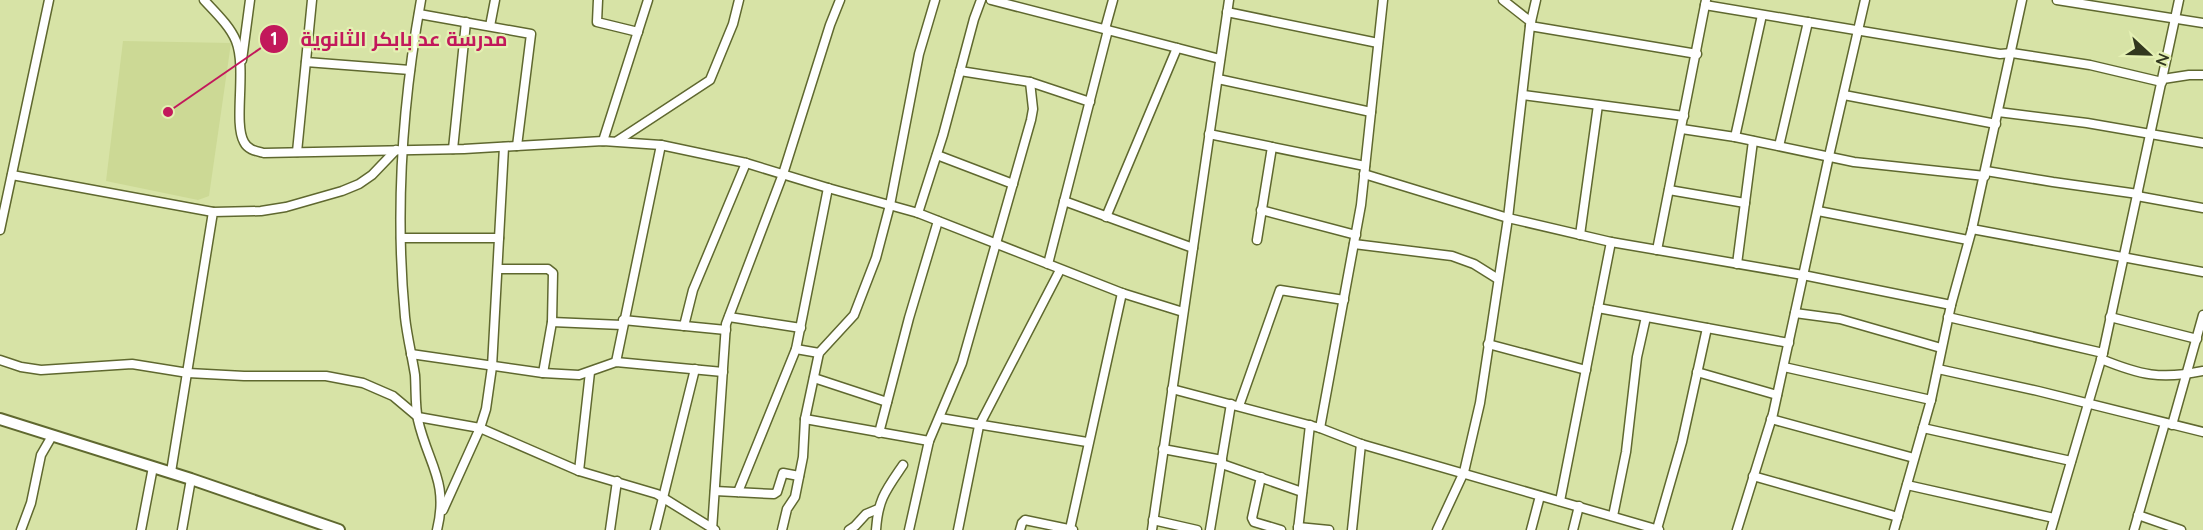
<svg xmlns="http://www.w3.org/2000/svg" width="2203" height="530" font-family="Quicksand,Cairo,sans-serif">
<style>
.built{fill:#ccd995}
.lines{fill:none;stroke-linecap:round;stroke-linejoin:round}
.minor-casing{stroke:#5f682f;stroke-width:11}
.tertiary-casing{stroke:#5f682f;stroke-width:14}
.minor{stroke:#fff;stroke-width:8}
.tertiary{stroke:#fff;stroke-width:10}
.leader{fill:none;stroke:#c2185b;stroke-width:2}
.callout-dot{fill:#c2185b;stroke:#e4f0b3;stroke-width:2}
.mark-label{font-size:18px;text-anchor:middle;font-weight:bold;fill:#fff}
.callout-label{font-size:20px;text-anchor:middle;font-weight:bold;fill:#c2185b;stroke:#e4f0b3;stroke-width:4.5;stroke-linejoin:round;paint-order:stroke}
</style>
<rect width="100%" height="100%" fill="#d7e3a6"/>
<path class="built" d="M123 41 231 43 209 196 198 200 106 181Z"/>
<g class="lines">
<g class="minor-casing">
<g id="minor">
<path d="M204 0C215 12 230 26 236 41 247 69 233 123 244 142 248 150 256 151 264 153L464 149 603 141 661 145 746 163 828 188 918 213 1122 293 1183 312"/>
<path d="M421 0C402 105 395 211 405 317 407 336 412 356 415 375 416 390 415 406 418 420 428 464 449 481 437 530"/>
<path d="M598 0 597 22 638 32"/>
<path d="M991 0 1220 59"/>
<path d="M1503 0 1531 22"/>
<path d="M2057 0 2203 23"/>
<path d="M1705 5 2000 54 2012 53 2090 65 2162 82"/>
<path d="M1227 12 1378 43"/>
<path d="M419 14 531 34 517 146"/>
<path d="M490 26 495 0"/>
<path d="M1530 26 1697 54"/>
<path d="M1105 29 1113 0"/>
<path d="M242 60 250 0"/>
<path d="M306 62 410 70"/>
<path d="M960 71 1030 82 1090 102"/>
<path d="M1218 79 1371 112"/>
<path d="M2163 79 2189 75H2203"/>
<path d="M1523 95 1684 116"/>
<path d="M1844 95 1996 124"/>
<path d="M1998 112 2087 123 2203 143"/>
<path d="M1682 129 1735 137 1854 162 1985 176"/>
<path d="M1209 134 1365 166"/>
<path d="M1735 137 1762 15"/>
<path d="M603 141 648 0"/>
<path d="M617 141 710 80 733 24 739 0"/>
<path d="M1779 146 1808 22"/>
<path d="M453 149 466 22"/>
<path d="M297 152 312 0"/>
<path d="M937 155 1013 184"/>
<path d="M1986 171 2053 182 2138 194"/>
<path d="M1364 174 1508 218 1611 242 1803 275 1951 305"/>
<path d="M12 175 213 212"/>
<path d="M1669 190 1745 203"/>
<path d="M2137 196 2203 208"/>
<path d="M1064 201 1193 248"/>
<path d="M1261 210 1356 235"/>
<path d="M1818 211 1968 240"/>
<path d="M918 213 943 135 974 19 981 0"/>
<path d="M1106 217 1177 48"/>
<path d="M1972 229 2203 272"/>
<path d="M0 230 49 0"/>
<path d="M1580 235 1598 105"/>
<path d="M401 238H499"/>
<path d="M1257 240 1272 147"/>
<path d="M1354 244 1452 256 1474 264 1498 279"/>
<path d="M1657 250 1706 0"/>
<path d="M1048 264 1108 30"/>
<path d="M1737 264 1753 141"/>
<path d="M498 269H548L553 273 552 322 543 373"/>
<path d="M1598 308 1789 343"/>
<path d="M1795 313 1840 319 1941 348"/>
<path d="M729 317 801 328"/>
<path d="M1948 317 2103 353"/>
<path d="M2110 317 2197 339"/>
<path d="M623 320 726 330"/>
<path d="M552 322 622 325"/>
<path d="M684 326 693 290 746 163"/>
<path d="M1488 344 1586 370"/>
<path d="M819 353 796 349 828 188"/>
<path d="M411 354 543 373 579 375 616 362 723 372"/>
<path d="M2101 359C2140 375 2161 380 2203 371"/>
<path d="M0 360 21 367 41 370 132 364 188 373 244 376H326L363 383 393 396 418 417 480 428 579 471 657 494 715 530"/>
<path d="M616 362 661 145"/>
<path d="M1784 367 1931 400"/>
<path d="M1938 369 2038 391 2203 432"/>
<path d="M1697 372 1777 395"/>
<path d="M814 378 887 402"/>
<path d="M1172 389 1320 428 1361 444 1659 530"/>
<path d="M1239 406 1280 290 1344 300"/>
<path d="M940 418 1087 442"/>
<path d="M805 419 929 441"/>
<path d="M1771 419 1914 458"/>
<path d="M2172 425 2203 315"/>
<path d="M1320 428 1361 205 1383 0"/>
<path d="M1923 428 2071 461"/>
<path d="M879 433 909 318 938 221"/>
<path d="M1163 449 1222 460"/>
<path d="M1222 464 1302 492"/>
<path d="M579 471 590 372"/>
<path d="M171 472 213 212 261 211 286 207 342 191 359 184 372 175 396 150"/>
<path d="M1753 476 1898 517"/>
<path d="M1261 477 1252 518 1254 522 1281 530"/>
<path d="M1907 485 2054 518"/>
<path d="M715 491 774 494 777 492 783 473 799 476"/>
<path d="M738 492 796 349"/>
<path d="M1560 501 1611 242"/>
<path d="M443 510 480 428 486 409 492 367 504 147"/>
<path d="M2138 515 2181 530"/>
<path d="M1613 516 1626 452 1637 357 1646 317"/>
<path d="M1153 520 1197 530"/>
<path d="M1298 527 1329 530"/>
<path d="M1070 529 1122 293"/>
<path d="M1657 529 1682 442 1707 328"/>
<path d="M21 530 31 503 41 455 52 436"/>
<path d="M141 530 153 467"/>
<path d="M182 530 191 479"/>
<path d="M610 530 617 481"/>
<path d="M655 530 695 369"/>
<path d="M712 530 726 324 783 174 830 25 840 0"/>
<path d="M782 530 787 509 795 497 803 457 805 419 819 353 854 315 876 258 890 205 919 54 935 0"/>
<path d="M849 530 855 526 866 514 878 509"/>
<path d="M876 530C878 499 886 490 903 465"/>
<path d="M909 530 929 441 962 363 1031 120 1033 109 1030 82"/>
<path d="M958 530 979 426 1060 270"/>
<path d="M1020 530 1022 523 1025 520 1073 530"/>
<path d="M1152 530 1229 0"/>
<path d="M1210 530 1231 404"/>
<path d="M1298 530 1310 425"/>
<path d="M1352 530 1361 444"/>
<path d="M1437 530 1464 472 1480 403 1508 218 1530 26 1536 0"/>
<path d="M1531 530 1540 496"/>
<path d="M1573 530 1579 506"/>
<path d="M1737 530 1773 414 1829 156 1865 0"/>
<path d="M1894 530 1931 400 1951 305 1972 229 2022 0"/>
<path d="M2051 530 2103 353 2179 0"/>
<path d="M2134 530 2165 423"/>
</g>
</g>
<g class="tertiary-casing">
<path id="tertiary" d="M0 419 191 479 339 530"/>
</g>
<use href="#minor" class="minor"/>
<use href="#tertiary" class="tertiary"/>
</g>
<path class="leader" d="M168 112L274 39"/>
<g class="callout-dot">
<circle cx="168" cy="112" r="6"/>
<circle cx="274" cy="39" r="15"/>
</g>
<g class="mark-label">
<text x="274" y="45">1</text>
</g>
<g class="callout-label">
<text x="404" y="46">مدرسة عد بابكر الثانوية</text>
</g>
<g transform="translate(2149 54) rotate(112)" stroke="#e4f0b3" stroke-width="4.5" paint-order="stroke">
<path d="M0-4.5L10 22L0 15L-10 22Z" fill="#32371f"/>
<text y="-9" font-size="16" font-weight="bold" text-anchor="middle" fill="#32371f">N</text>
</g>
</svg>
